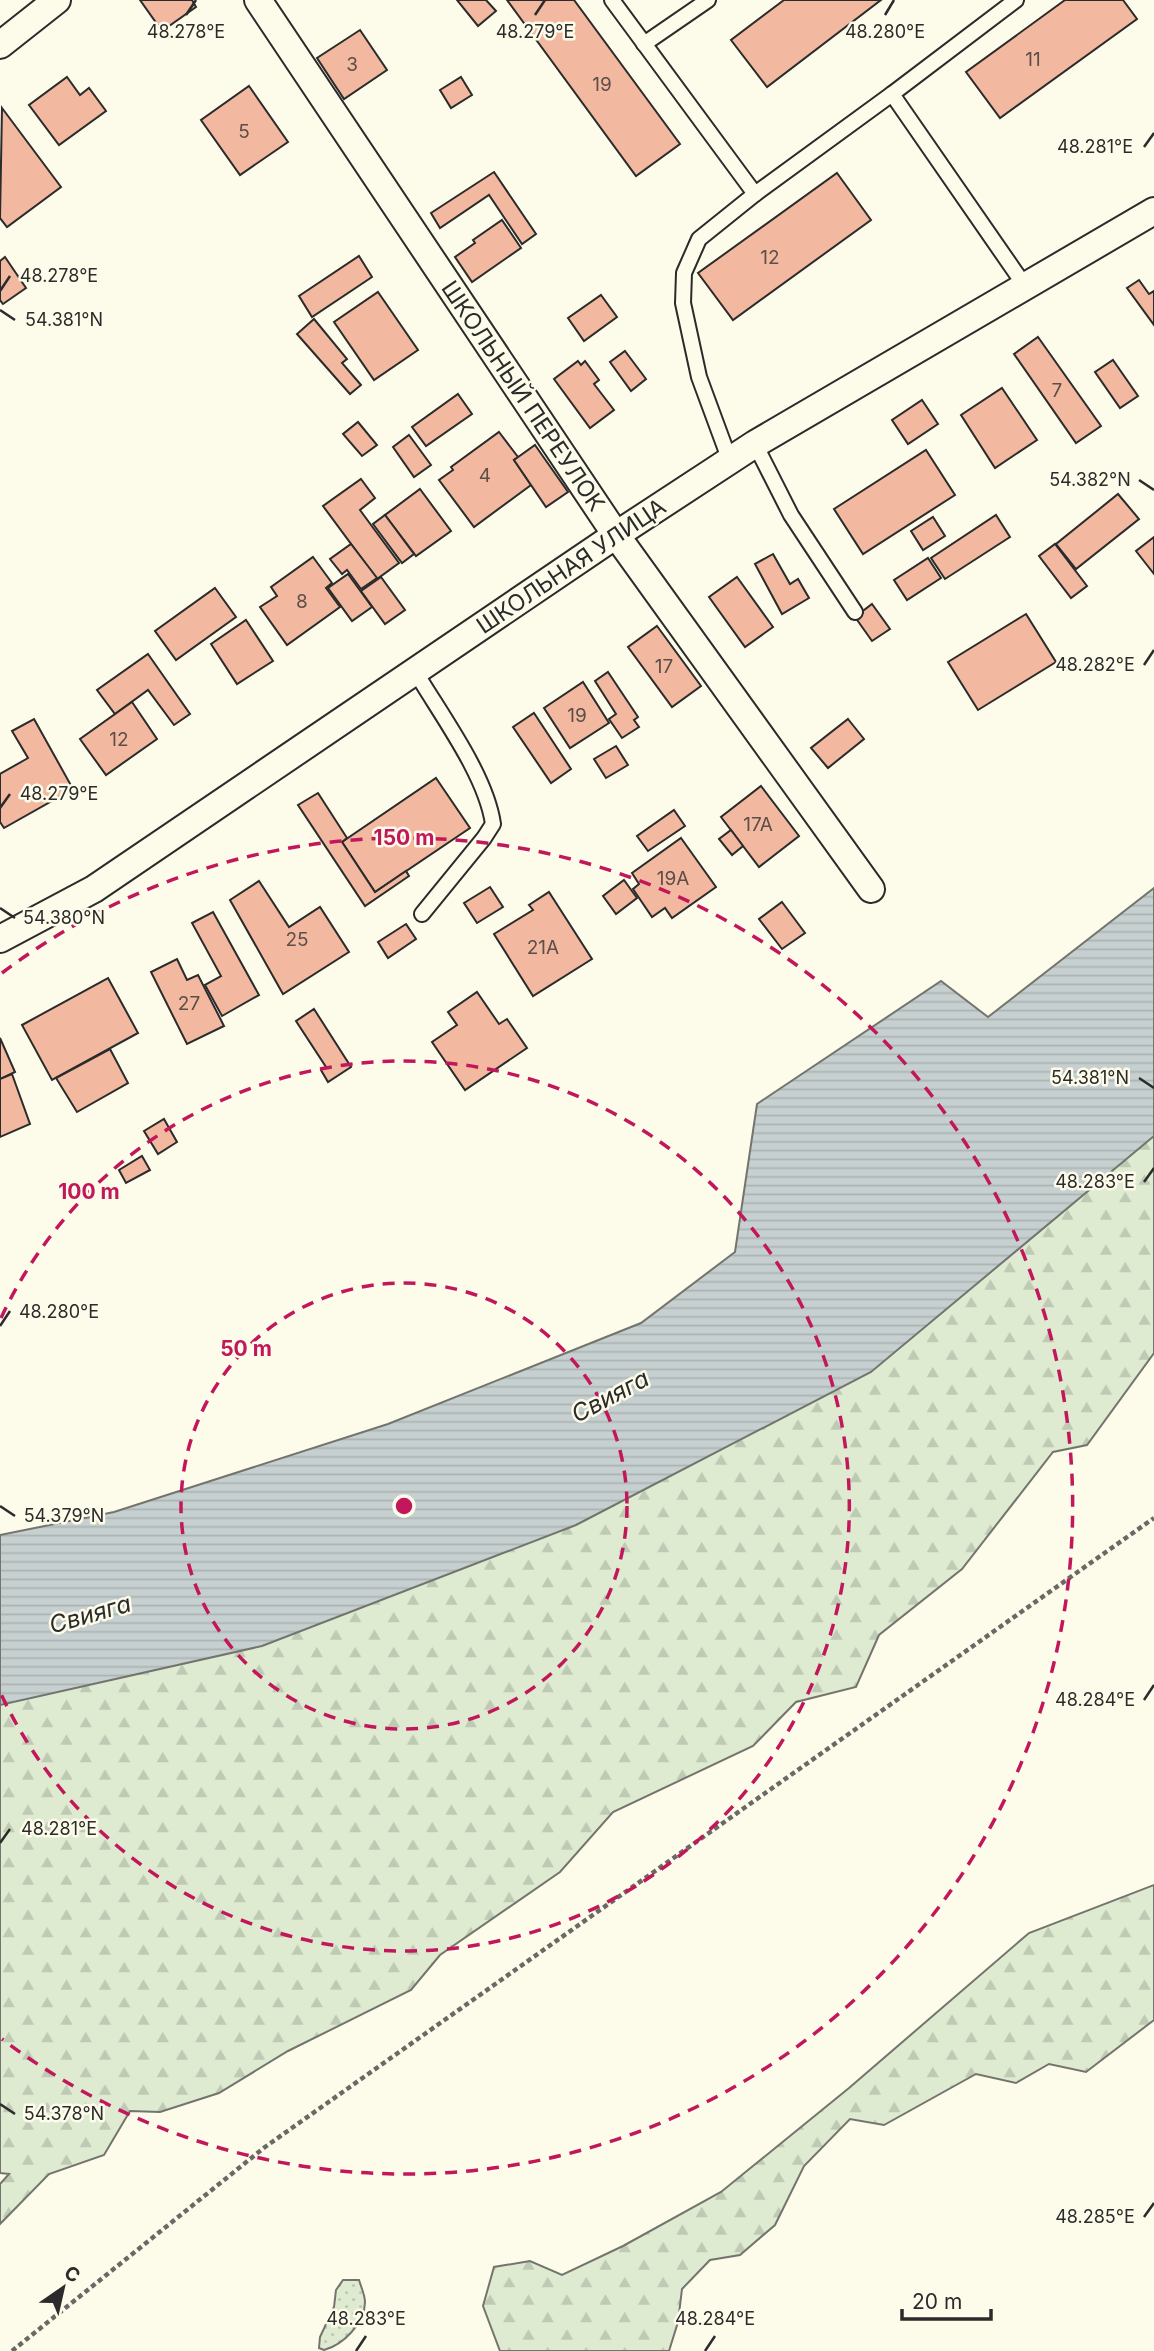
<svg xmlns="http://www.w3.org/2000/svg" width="1154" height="2351" font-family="Inter,sans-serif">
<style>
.green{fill:url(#green-dots);stroke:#74746e;stroke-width:2}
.forest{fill:url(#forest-firs);stroke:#74746e;stroke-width:2}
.water{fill:url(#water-rules);stroke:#74746e;stroke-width:2}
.building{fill:#f2b8a0;stroke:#2b2b2b;stroke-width:2}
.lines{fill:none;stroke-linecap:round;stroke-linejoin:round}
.lane-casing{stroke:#2b2b2b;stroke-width:18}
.street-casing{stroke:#2b2b2b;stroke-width:30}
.path{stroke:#6a6964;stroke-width:4.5;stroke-dasharray:5 3.5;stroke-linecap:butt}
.lane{stroke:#fdfbea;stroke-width:14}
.street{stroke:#fdfbea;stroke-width:26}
.ticks{fill:none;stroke:#2b2b2b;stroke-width:2.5}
.ring{fill:none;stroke:#c2185b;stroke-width:3.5;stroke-dasharray:12 9}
.labels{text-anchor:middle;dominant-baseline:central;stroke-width:5;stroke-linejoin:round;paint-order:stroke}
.number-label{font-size:19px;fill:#5d4e48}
.street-label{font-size:23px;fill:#2b2b2b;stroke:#fdfbea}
.water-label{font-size:24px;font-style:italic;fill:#2b2b2b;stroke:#fdfbea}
.ticks-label{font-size:18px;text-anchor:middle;fill:#2b2b2b;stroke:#fdfbea;stroke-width:5;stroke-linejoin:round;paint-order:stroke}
.centre{fill:#c2185b;stroke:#fdfbea;stroke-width:3.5}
.ring-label{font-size:21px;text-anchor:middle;font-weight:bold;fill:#c2185b;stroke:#fdfbea;stroke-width:5;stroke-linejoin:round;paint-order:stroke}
</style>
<defs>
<pattern id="green-dots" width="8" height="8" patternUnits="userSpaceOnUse" patternTransform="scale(1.75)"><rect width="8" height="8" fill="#deebd1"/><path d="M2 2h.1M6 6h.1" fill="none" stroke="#bfcab4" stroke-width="1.8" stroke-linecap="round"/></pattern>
<pattern id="forest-firs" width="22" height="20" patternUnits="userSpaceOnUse" patternTransform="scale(1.75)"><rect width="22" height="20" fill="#deebd1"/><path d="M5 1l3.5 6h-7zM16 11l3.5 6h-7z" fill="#bfcab4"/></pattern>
<pattern id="water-rules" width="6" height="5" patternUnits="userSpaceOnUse" patternTransform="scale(1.75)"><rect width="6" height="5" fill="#c7d0d0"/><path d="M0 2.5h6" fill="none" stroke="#abb3b3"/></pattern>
</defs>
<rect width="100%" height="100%" fill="#fdfbea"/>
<path class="green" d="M343 2280H359C361 2287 365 2295 365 2302 365 2323 343 2345 324 2350L319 2348 320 2337 334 2307 336 2290Z"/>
<g class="forest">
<path d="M1154 1099V1353L1087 1445 1053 1452 962 1569 879 1635 856 1687 796 1702 753 1746 613 1812 560 1872 440 1955 411 1990 288 2051 219 2093 160 2112 130 2111 104 2155 49 2174 0 2224V2184L9 2174 0 2173V1695Z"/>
<path d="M1154 1885V2020L1086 2072 1049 2064 1016 2083 976 2074 884 2125 850 2119 804 2166 775 2225 740 2255 710 2260 682 2289 678 2322 669 2351H500L483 2306 494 2267 530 2261 562 2275 623 2246 721 2192 849 2088 1029 1933Z"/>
</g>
<path class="water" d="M1154 888V1136L871 1372 576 1525 262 1646 0 1705V1535L114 1512 388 1424 641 1323 735 1252 757 1104 941 981 988 1017Z"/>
<g class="building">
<path d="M140 0H192L196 7 162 31Z"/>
<path d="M457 0H486L496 11 478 26Z"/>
<path d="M507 0H574L680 144 636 176Z"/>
<path d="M784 0H881L767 87 731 40Z"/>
<path d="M1065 0H1123L1137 19 1000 118 966 72Z"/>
<path d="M360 30 387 70 344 99 317 58Z"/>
<path d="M67 77 80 95 89 88 106 111 59 145 29 105Z"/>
<path d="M461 77 472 95 451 108 440 90Z"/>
<path d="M249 86 288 142 240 175 201 120Z"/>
<path d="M2 108 61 187 7 227 0 218Z"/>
<path d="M494 172 536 234 522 244 489 195 440 228 431 213Z"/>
<path d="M837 173 871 220 733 320 698 273Z"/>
<path d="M502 220 521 248 472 282 455 257 475 243 473 240Z"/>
<path d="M359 256 372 277 312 317 299 296Z"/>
<path d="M5 257 26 288 3 304 0 300V261Z"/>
<path d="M1139 280 1149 294 1154 291V325L1127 288Z"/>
<path d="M378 292 418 350 374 380 334 322Z"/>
<path d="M601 295 617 317 584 341 568 318Z"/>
<path d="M314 319 347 359 342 363 361 385 350 394 297 334Z"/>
<path d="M1038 337 1101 426 1076 443 1014 354Z"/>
<path d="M625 351 646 379 631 391 610 362Z"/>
<path d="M1113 360 1138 396 1120 408 1095 372Z"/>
<path d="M578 361 581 365 585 361 599 380 594 384 614 410 590 428 554 379Z"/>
<path d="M1002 388 1037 440 995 468 961 415Z"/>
<path d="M458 394 472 414 426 446 412 427Z"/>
<path d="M922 400 938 424 908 444 892 420Z"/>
<path d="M358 422 377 445 362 456 343 434Z"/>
<path d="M499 432 518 457 514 460 531 485 474 527 439 480 453 470 451 467Z"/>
<path d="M409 435 431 465 414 477 393 447Z"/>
<path d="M535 445 568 492 546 507 514 460Z"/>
<path d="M926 450 955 495 863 554 834 509Z"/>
<path d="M361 479 375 498 360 510 399 563 377 579 323 506Z"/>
<path d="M420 489 451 531 416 556 385 515Z"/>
<path d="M1118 494 1139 519 1076 569 1056 544Z"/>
<path d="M385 515 414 554 402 563 373 524Z"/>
<path d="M996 515 1010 537 945 579 931 558Z"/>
<path d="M933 517 945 536 923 550 911 531Z"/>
<path d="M1154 537V574L1136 551Z"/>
<path d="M351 544 377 578 361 589 347 570 342 574 330 559Z"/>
<path d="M1055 544 1087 586 1071 598 1039 556Z"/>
<path d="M773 554 790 584 798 579 809 598 782 614 755 564Z"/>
<path d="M313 557 332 583 326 588 340 607 287 645 260 607 277 596 271 587Z"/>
<path d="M928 558 941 578 907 600 894 580Z"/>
<path d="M348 574 372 607 352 621 328 588Z"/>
<path d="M381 577 405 610 385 624 361 591Z"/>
<path d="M737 577 773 627 745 647 709 597Z"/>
<path d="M215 588 236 617 176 660 155 631Z"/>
<path d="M872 604 890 629 872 641 855 617Z"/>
<path d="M1026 614 1056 662 978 710 948 662Z"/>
<path d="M246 620 273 661 237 684 211 644Z"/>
<path d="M657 626 701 686 672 707 628 647Z"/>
<path d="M148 654 190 714 174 725 148 690 115 714 97 690Z"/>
<path d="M608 672 638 717 634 720 639 727 622 738 609 719 616 714 595 681Z"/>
<path d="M583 682 609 723 570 748 544 708Z"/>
<path d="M132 702 157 739 106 775 80 739Z"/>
<path d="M534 713 571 769 551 783 513 727Z"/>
<path d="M34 719 73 789 4 828 0 822V774L28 758 12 731Z"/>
<path d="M848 719 864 739 828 768 811 748Z"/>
<path d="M616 746 628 765 606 778 594 759Z"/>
<path d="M436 778 470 828 375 892 342 842Z"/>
<path d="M761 786 799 836 759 867 721 817Z"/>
<path d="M318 793 347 838 342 842 375 892 406 871 409 876 365 906 298 805Z"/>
<path d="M674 810 685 826 648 851 637 836Z"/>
<path d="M731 830 743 846 732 855 719 839Z"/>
<path d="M681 838 716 887 672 918 665 908 652 917 633 889 639 884 632 873Z"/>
<path d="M624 880 637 898 616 914 603 896Z"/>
<path d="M259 881 289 927 320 907 349 952 283 994 230 900Z"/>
<path d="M490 887 503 907 477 923 464 903Z"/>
<path d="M549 892 592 959 533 996 494 934 533 910 529 905Z"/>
<path d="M782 902 805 933 782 949 759 919Z"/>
<path d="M213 912 259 995 222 1016 205 985 221 976 192 923Z"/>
<path d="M406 924 416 939 388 958 378 942Z"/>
<path d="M177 959 187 980 198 975 224 1026 187 1044 151 972Z"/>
<path d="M108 978 138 1033 52 1080 22 1025Z"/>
<path d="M477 992 499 1024 507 1019 527 1048 465 1090 432 1042 457 1025 448 1012Z"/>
<path d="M314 1009 351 1067 328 1082 321 1070 326 1067 296 1021Z"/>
<path d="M0 1038 15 1072 0 1079Z"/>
<path d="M110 1049 128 1083 77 1112 56 1078Z"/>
<path d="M12 1074 30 1124 0 1137V1079Z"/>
<path d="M164 1119 177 1142 158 1154 144 1131Z"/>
<path d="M142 1156 150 1170 126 1183 119 1170Z"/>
</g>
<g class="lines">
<g class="lane-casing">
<g id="lane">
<path d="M612 0 755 194"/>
<path d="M1016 0 892 94 1025 286"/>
<path d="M644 44 708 0"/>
<path d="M755 444 791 515 855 612"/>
<path d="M730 461 699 377 683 303 684 273 699 239 755 194 892 94"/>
<path d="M415 671C441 715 486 775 493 824L484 838 422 914"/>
</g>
</g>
<g class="street-casing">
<g id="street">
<path d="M258 0 616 535 871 889"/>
<path d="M0 45 57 0"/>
<path d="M0 939 94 889 616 535 755 444 1154 211"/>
</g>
</g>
<path class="path" d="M12 2351 265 2147 1154 1518"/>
<use href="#lane" class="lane"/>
<use href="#street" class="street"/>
</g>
<path class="ticks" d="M186 15 196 0M535 15 545 0M885 15 894 0M1144 147 1154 133M0 291 10 276M0 310 15 320M1139 480 1154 490M1144 665 1154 650M0 808 10 794M0 908 15 918M1139 1078 1154 1088M1144 1182 1154 1168M0 1326 10 1311M0 1506 15 1516M1144 1700 1154 1685M0 1843 10 1829M0 2104 15 2114M1144 2217 1154 2203M356 2351 366 2336M705 2351 715 2336"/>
<g class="ring">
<circle cx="404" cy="1506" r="223"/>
<path d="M1 1318A445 445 0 1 1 1 1694"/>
<path d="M2 973A668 668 0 1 1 2 2039"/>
</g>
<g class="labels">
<g class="number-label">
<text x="1033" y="59">11</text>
<text x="352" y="64">3</text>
<text x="602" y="84">19</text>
<text x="244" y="131">5</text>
<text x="770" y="257">12</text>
<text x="1057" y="390">7</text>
<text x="485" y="475">4</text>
<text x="302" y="601">8</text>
<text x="664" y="666">17</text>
<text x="577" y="715">19</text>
<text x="119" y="739">12</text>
<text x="758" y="824">17А</text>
<text x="673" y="878">19А</text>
<text x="297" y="939">25</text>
<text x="543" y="947">21А</text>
<text x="189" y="1003">27</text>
</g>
<g class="street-label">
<text transform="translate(523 396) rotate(56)">ШКОЛЬНЫЙ ПЕРЕУЛОК</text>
<text transform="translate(571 566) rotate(-34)">ШКОЛЬНАЯ УЛИЦА</text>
</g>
<g class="water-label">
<text transform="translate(610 1396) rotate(-28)">Свияга</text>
<text transform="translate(90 1614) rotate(-16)">Свияга</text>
</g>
</g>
<g class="ticks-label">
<text x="186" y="38">48.278°E</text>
<text x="535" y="38">48.279°E</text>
<text x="885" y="38">48.280°E</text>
<text x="1095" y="153">48.281°E</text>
<text x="59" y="282">48.278°E</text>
<text x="64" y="326">54.381°N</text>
<text x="1090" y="486">54.382°N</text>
<text x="1095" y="671">48.282°E</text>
<text x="59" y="800">48.279°E</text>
<text x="64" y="924">54.380°N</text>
<text x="1090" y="1084">54.381°N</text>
<text x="1095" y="1188">48.283°E</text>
<text x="59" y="1318">48.280°E</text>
<text x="64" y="1522">54.379°N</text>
<text x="1095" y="1706">48.284°E</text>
<text x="59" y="1835">48.281°E</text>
<text x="64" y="2120">54.378°N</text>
<text x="1095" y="2223">48.285°E</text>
<text x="366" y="2325">48.283°E</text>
<text x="715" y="2325">48.284°E</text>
</g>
<circle cx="404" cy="1506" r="10" class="centre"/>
<g class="ring-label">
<text x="404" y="845">150 m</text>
<text x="89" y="1199">100 m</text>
<text x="246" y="1356">50 m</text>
</g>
<g transform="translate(63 2288) rotate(34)" stroke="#fdfbea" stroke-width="5" paint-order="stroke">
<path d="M0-5L12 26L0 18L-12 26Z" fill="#2b2b2b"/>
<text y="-10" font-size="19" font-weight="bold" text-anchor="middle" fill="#2b2b2b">С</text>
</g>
<path d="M902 2309v10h89v-10" fill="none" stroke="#2b2b2b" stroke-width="3.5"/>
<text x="912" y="2309" font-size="21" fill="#2b2b2b" stroke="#fdfbea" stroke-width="5" paint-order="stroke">20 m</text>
</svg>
